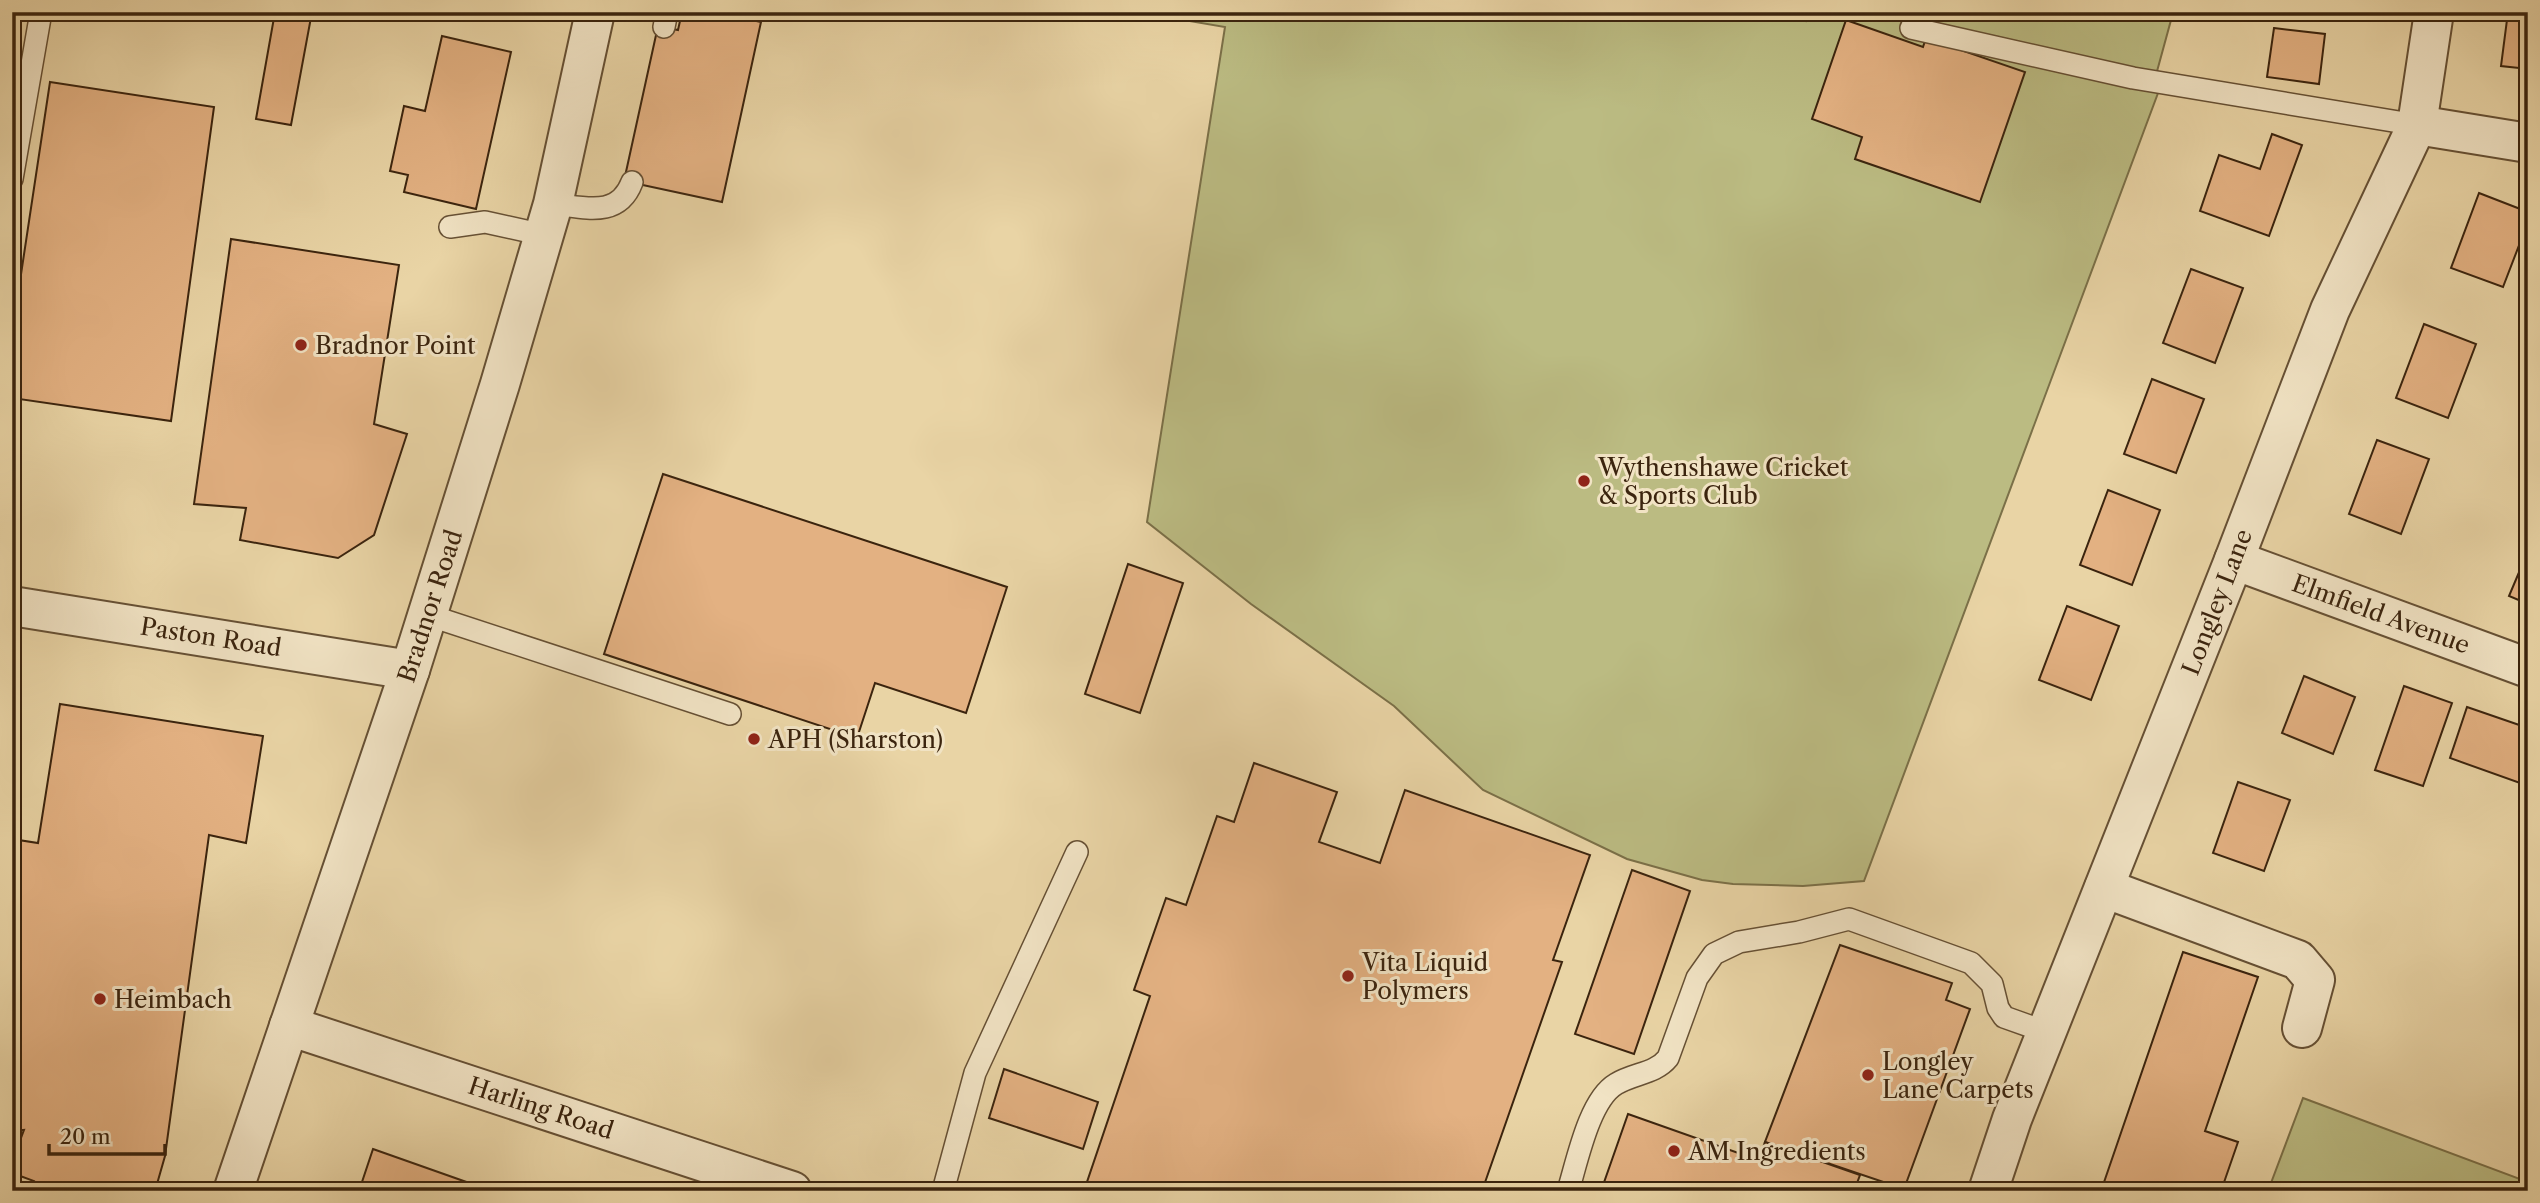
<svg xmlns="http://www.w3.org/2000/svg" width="2540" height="1203" font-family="'Libre Caslon Text',serif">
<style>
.green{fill:#bbbb82;stroke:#7b7048;stroke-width:2}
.building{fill:#e3b182;stroke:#3b240e;stroke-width:2}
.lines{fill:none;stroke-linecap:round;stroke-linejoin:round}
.service-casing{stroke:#665034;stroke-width:24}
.minor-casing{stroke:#665034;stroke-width:42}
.tertiary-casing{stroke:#665034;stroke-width:42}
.service{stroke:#f1e3c4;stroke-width:21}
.minor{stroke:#f1e3c4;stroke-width:38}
.tertiary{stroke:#f1e3c4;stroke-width:38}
.poi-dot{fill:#8f2418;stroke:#f1e3c4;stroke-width:2.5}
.labels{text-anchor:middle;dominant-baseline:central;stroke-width:6;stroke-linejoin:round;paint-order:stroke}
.poi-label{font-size:24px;fill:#3b240e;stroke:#f1e3c4;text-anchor:start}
.street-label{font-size:24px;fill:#3b240e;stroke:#f1e3c4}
</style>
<rect width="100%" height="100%" fill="#e9d4a5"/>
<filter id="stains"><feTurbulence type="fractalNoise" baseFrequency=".00286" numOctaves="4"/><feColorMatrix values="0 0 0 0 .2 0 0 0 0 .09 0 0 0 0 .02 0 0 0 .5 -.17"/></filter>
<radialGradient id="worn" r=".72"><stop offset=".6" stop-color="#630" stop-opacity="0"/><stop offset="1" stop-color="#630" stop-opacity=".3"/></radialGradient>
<g class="green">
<path d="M1137 12H1746L1806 21 1808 12H2106L2171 20 2156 75 2164 77 1864 881 1803 886 1733 884 1702 880 1627 859 1483 790 1394 706 1251 604 1147 522 1225 27Z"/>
<path d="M2303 1098 2520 1179 2516 1191H2268Z"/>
</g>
<g class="building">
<path d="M275 12H312L291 125 256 119Z"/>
<path d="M682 12H743L742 18 761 22 722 202 624 181 658 26 678 30Z"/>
<path d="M2508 12H2528V69L2501 66Z"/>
<path d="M1846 20 1923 47 1926 38 2025 72 1980 202 1855 159 1862 137 1812 119Z"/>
<path d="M2274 28 2325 34 2319 84 2267 77Z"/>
<path d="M442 36 511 52 476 209 404 192 408 175 390 171 404 106 425 111Z"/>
<path d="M50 82 214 107 171 421 12 398V334Z"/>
<path d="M2272 134 2302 145 2269 236 2200 211 2219 155 2260 169Z"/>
<path d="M2479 193 2528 212V222L2503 287 2451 268Z"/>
<path d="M231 239 399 265 374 424 407 434 374 535 338 558 240 540 246 508 194 504Z"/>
<path d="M2191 269 2243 288 2215 363 2163 343Z"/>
<path d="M2424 324 2476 344 2448 418 2396 398Z"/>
<path d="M2152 379 2204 399 2176 473 2124 454Z"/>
<path d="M2377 440 2429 459 2401 534 2349 514Z"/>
<path d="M663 474 1007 587 966 713 875 683 857 738 604 654Z"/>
<path d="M2108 490 2160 510 2132 585 2080 565Z"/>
<path d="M2528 551V604L2509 596Z"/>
<path d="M1128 564 1183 583 1140 713 1085 694Z"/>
<path d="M2067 606 2119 626 2091 700 2039 680Z"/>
<path d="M2304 676 2355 697 2333 754 2282 733Z"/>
<path d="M2404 686 2452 703 2423 786 2375 770Z"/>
<path d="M60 704 263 736 246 843 209 835 165 1156 155 1191H31L34 1181 12 1173V1162L24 1130 12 1131V839L38 843Z"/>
<path d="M2467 707 2528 728V761L2520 783 2450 758Z"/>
<path d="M1254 763 1337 792 1319 842 1380 863 1405 790 1590 855 1553 960 1562 962 1482 1191H1173L1157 1185 1155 1191H1113L1087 1182 1150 996 1134 990 1166 898 1186 905 1217 816 1234 822Z"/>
<path d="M2238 782 2290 800 2264 871 2213 853Z"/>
<path d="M1632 870 1690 891 1634 1054 1575 1034Z"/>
<path d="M1840 945 1952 983 1946 1000 1970 1009 1904 1189 1765 1142Z"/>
<path d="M2183 952 2258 977 2205 1131 2238 1142 2221 1191H2101Z"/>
<path d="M1004 1069 1098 1102 1083 1149 989 1118Z"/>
<path d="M1628 1114 1758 1160 1765 1142 1860 1175 1854 1191H1601Z"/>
<path d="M373 1149 492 1191H359Z"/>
</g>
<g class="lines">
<g class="service-casing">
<g id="service">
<path d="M664 27 667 12"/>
<path d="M1911 28 2133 78 2417 125"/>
<path d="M12 179 41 12"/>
<path d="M553 204C584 207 618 219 632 182"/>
<path d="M450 227 485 222 544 235"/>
<path d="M428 615 730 714"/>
<path d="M943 1191 975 1073 1077 852"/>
<path d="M1568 1191C1577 1162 1589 1100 1616 1084 1634 1073 1655 1074 1668 1058L1697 978 1714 954 1739 942 1799 932 1849 919 1971 963 1992 984 1998 1008 2004 1017 2046 1032"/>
</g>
</g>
<g class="minor-casing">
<g id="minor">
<path d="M2417 125 2528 143"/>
<path d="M2234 560 2528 668"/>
<path d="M12 606 410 670"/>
<path d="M2104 888 2298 960 2315 980 2302 1028"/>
<path d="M289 1026 792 1191"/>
<path d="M233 1191 410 670 500 384 553 204 595 12"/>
</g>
</g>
<g class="tertiary-casing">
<path id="tertiary" d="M1988 1191 2012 1119 2234 560 2330 310 2417 125 2434 12"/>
</g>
<use href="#service" class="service"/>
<use href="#minor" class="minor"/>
<use href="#tertiary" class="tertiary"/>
</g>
<g class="poi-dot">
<circle cx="301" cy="345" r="7"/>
<circle cx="1584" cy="481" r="7"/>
<circle cx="754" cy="739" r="7"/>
<circle cx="1348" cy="976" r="7"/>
<circle cx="100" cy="999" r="7"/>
<circle cx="1868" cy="1075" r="7"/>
<circle cx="1674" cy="1151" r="7"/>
</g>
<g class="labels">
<g class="poi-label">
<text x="315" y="345">Bradnor Point</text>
<text x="1598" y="467">Wythenshawe Cricket<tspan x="1598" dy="28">&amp; Sports Club</tspan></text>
<text x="768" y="739">APH (Sharston)</text>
<text x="1362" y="962">Vita Liquid<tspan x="1362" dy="28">Polymers</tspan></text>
<text x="114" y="999">Heimbach</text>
<text x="1882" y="1061">Longley<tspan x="1882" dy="28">Lane Carpets</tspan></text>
<text x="1688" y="1151">AM Ingredients</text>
</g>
<g class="street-label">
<text transform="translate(2217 602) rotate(-69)">Longley Lane</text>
<text transform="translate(430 606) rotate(-72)">Bradnor Road</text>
<text transform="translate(2381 614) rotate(20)">Elmfield Avenue</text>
<text transform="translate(211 637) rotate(9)">Paston Road</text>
<text transform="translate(541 1108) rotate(18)">Harling Road</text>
</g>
</g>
<rect width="2540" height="1203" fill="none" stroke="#e9d4a5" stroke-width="42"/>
<rect x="14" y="14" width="2512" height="1175" fill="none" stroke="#3b240e" stroke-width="3.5"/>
<rect x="21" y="21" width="2498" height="1161" fill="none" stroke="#3b240e" stroke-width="2"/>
<path d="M49 1144v10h116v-10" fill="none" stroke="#3b240e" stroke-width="3.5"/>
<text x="60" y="1144" font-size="21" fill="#3b240e" stroke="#f1e3c4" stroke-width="5" paint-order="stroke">20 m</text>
<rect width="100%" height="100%" filter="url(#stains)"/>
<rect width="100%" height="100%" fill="url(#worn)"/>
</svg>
